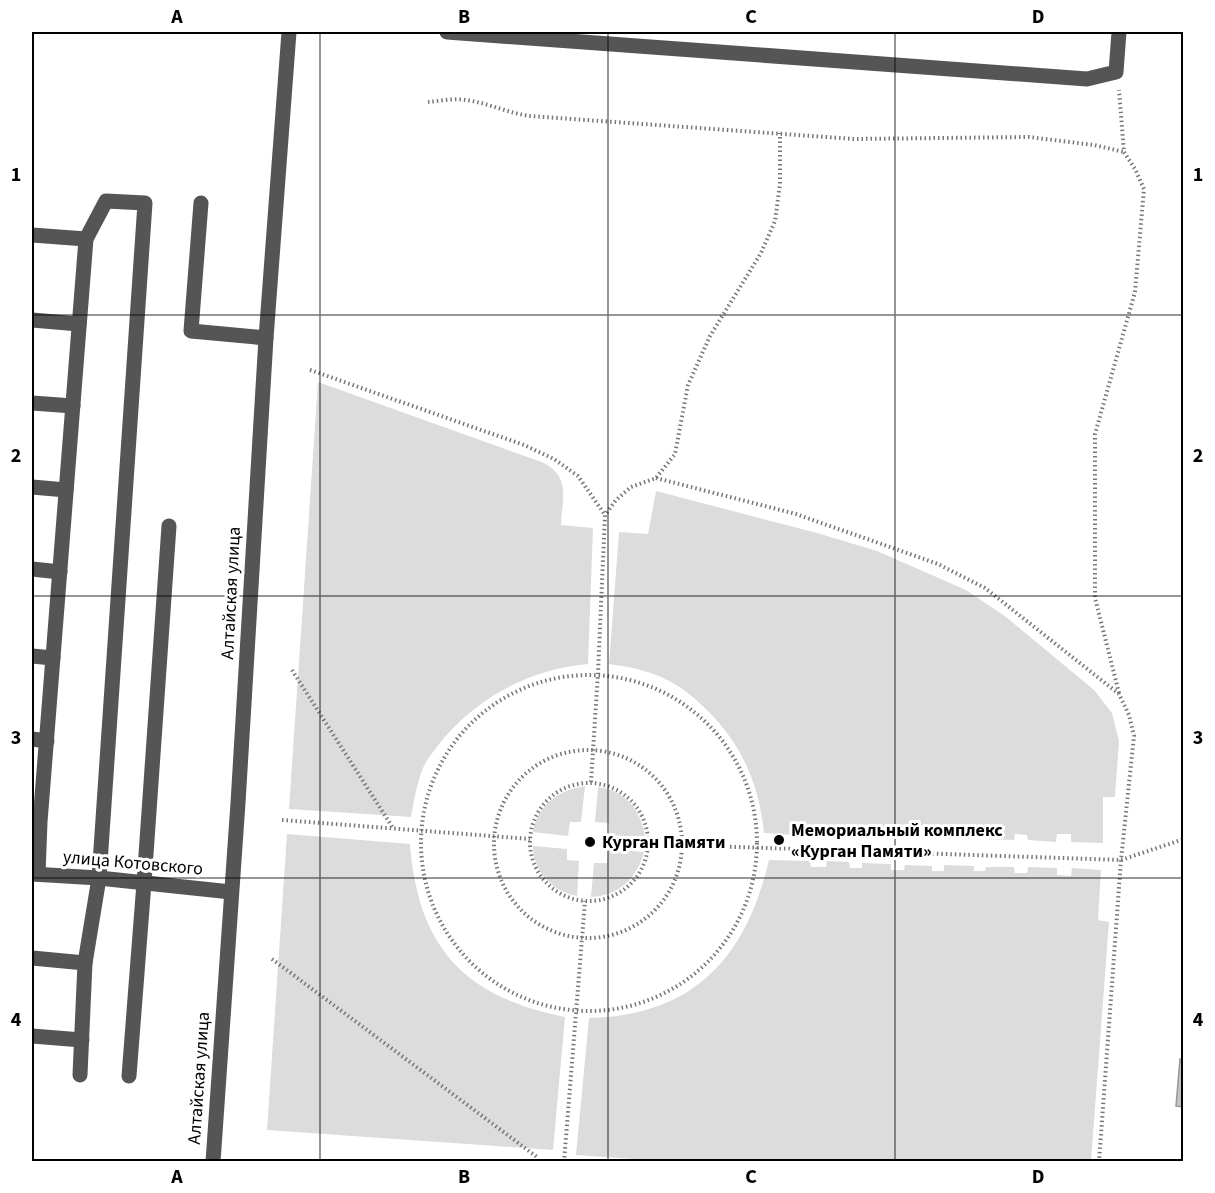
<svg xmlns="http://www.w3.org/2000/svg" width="1215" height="1193" font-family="'Source Sans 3',sans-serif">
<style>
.green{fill:#dcdcdc}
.building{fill:#c4c4c4;stroke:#999;stroke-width:1.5}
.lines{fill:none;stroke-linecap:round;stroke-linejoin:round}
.path{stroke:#777;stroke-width:4;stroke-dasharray:1.5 3;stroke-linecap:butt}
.minor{stroke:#555;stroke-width:15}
.grid{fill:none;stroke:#000;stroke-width:1.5;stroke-opacity:0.55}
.poi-dot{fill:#000;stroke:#fff;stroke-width:2}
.labels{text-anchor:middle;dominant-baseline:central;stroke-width:6;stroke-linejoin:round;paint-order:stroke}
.street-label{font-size:18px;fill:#000;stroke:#fff}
.poi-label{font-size:18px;font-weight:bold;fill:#000;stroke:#fff;text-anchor:start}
.neatline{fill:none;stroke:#000;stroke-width:2}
.grid-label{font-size:20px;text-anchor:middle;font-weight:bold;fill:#000}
</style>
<rect width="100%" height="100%" fill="#fff"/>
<g class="green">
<path d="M318 382 544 463C571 478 562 498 561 525L593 528 588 664C532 669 481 695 444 738 437 747 428 757 423 768 417 783 414 800 411 817L289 809Z"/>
<path d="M656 491 817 533 877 551 966 590 1006 617 1094 690 1112 713 1119 741 1115 797H1103V843L1071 842V834H1057L1056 842 1028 840 1027 835 1015 834 1014 840 985 839V834H974L973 839 944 838V833L933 832 932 837 904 836V831H891L890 837 861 836 862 831H849V836H827L826 830H810V836L764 833C759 784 742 745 707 710 697 700 684 689 671 682 652 671 630 667 609 664L619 532 648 534Z"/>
<path d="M585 786 581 822H570L568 836 533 832C538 805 558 790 585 786Z"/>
<path d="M598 787C625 790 642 811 645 837L609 835V823L595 822Z"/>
<path d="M287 834 410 844C418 947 464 997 565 1017L553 1150 267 1130Z"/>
<path d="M533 846 567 849V860L579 861 577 896C553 892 533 871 533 846Z"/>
<path d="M608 849 644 852C637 878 619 896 591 897L594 863H607Z"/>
<path d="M769 860 810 861 811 867H826L827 861 849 862 850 868H862V863L891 864V870H904L905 865 932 866V871H944V865L974 866V871H985L986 867H1014L1015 873H1027L1028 867 1057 868V875L1071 876 1072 868 1101 870 1098 920 1109 922 1091 1161 676 1162 576 1155 589 1018C693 1016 746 958 769 860Z"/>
</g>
<path class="building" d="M1180 1059 1184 1060V1107L1176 1106Z"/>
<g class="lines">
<g class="path">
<path d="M428 102C440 101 454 98 466 100 488 103 508 113 530 116L854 139 1029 137 1094 145 1124 152"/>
<path d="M310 370 524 445 554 459 578 476 605 515"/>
<path d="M656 478 796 514 938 564 985 588 1119 694 1129 715 1134 736 1121 860 1099 1162"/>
<path d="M292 670 393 828"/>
<circle cx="589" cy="843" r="168"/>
<path d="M1119 693 1095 598V434L1135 292 1144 189 1135 169 1124 152 1119 90"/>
<circle cx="588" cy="844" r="94"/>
<path d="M591 782 598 673 605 515 616 500 631 487 656 478 675 454 688 385 710 336 761 253 775 221 780 184V133"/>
<circle cx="589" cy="842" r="59"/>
<path d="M282 820 530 839"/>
<path d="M649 844 1121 860 1184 839"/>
<path d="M272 959 537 1157"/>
<path d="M564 1162 585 901"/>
</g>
<g class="minor">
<path d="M447 32 1087 79 1116 72 1119 32"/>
<path d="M201 203 191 331 266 338"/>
<path d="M32 235 86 239"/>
<path d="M32 320 79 324"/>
<path d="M32 403 73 406"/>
<path d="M32 487 66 490"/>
<path d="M32 569 60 572"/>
<path d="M32 656 53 658"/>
<path d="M32 739 47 741"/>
<path d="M32 874 99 878 231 892"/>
<path d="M38 874 40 822 86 239 106 201 145 203 99 878 85 963 80 1075"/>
<path d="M32 958 85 963"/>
<path d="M32 1036 82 1040"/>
<path d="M129 1076 144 883 169 526"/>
<path d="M213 1162 238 803 266 338 289 32"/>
</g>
</g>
<path class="grid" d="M320 32V1162M608 32V1162M895 32V1162M32 315H1184M32 596H1184M32 878H1184"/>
<g class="poi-dot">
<circle cx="779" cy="840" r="6"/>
<circle cx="590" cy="842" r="6"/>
</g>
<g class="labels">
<g class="street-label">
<text transform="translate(231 593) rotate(-87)">Алтайская улица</text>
<text transform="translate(133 863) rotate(5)">улица Котовского</text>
<text transform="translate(199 1078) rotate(-86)">Алтайская улица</text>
</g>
<g class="poi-label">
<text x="791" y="830">Мемориальный комплекс<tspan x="791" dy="21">«Курган Памяти»</tspan></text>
<text x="602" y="842">Курган Памяти</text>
</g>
</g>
<rect width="1215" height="1193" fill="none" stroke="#ffffff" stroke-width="66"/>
<rect x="33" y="33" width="1149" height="1127" class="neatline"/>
<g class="grid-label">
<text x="177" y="23">A</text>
<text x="464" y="23">B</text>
<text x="751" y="23">C</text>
<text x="1038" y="23">D</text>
<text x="16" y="181">1</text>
<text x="1198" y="181">1</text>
<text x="16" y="462">2</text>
<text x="1198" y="462">2</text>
<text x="16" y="744">3</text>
<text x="1198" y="744">3</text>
<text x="16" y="1026">4</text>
<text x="1198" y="1026">4</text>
<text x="177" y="1183">A</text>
<text x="464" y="1183">B</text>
<text x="751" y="1183">C</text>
<text x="1038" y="1183">D</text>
</g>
</svg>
